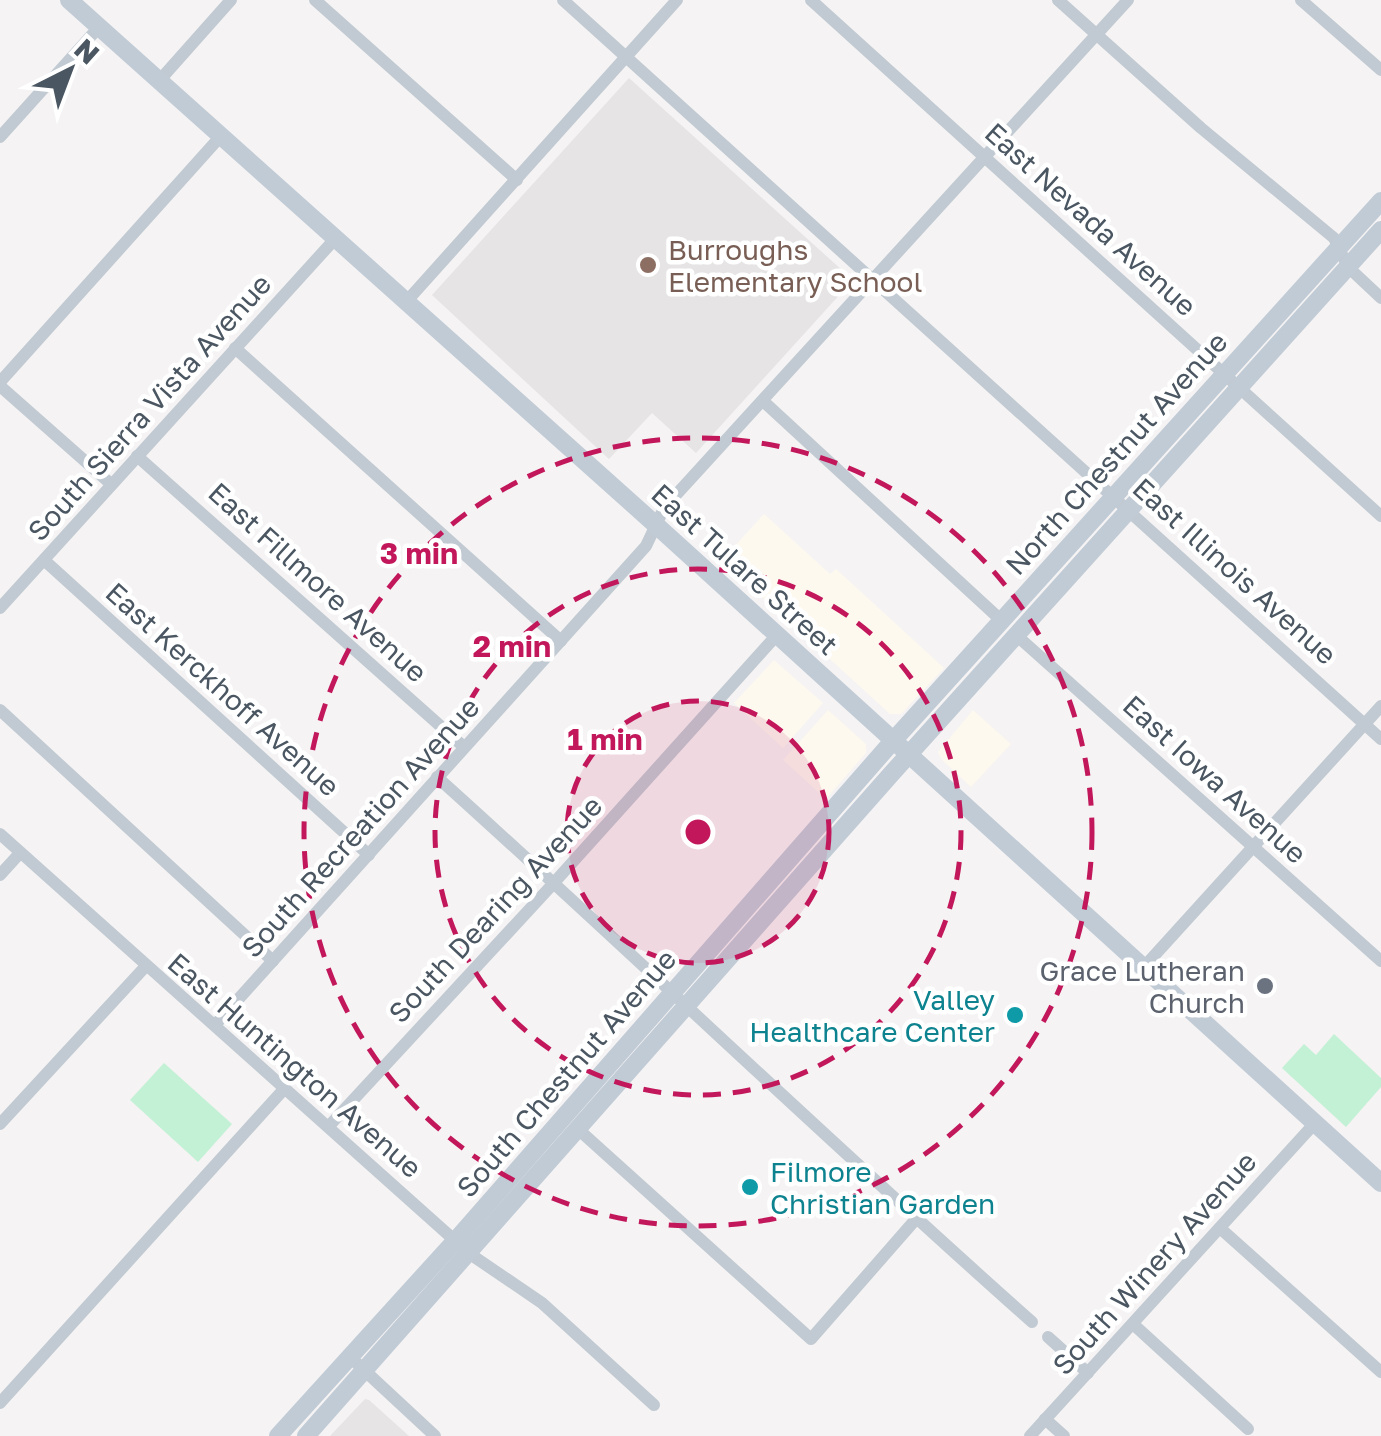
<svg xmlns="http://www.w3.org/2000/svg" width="1381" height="1436" font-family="'Golos Text',sans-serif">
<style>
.commercial{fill:#fdf9ef}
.education{fill:#e6e4e5}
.green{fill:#c3f1d5}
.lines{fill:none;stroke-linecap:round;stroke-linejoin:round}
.street{stroke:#c1cad2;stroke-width:12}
.secondary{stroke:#c1cbd6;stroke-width:18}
.ring{fill:none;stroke:#c2185b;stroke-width:5;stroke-dasharray:18 12}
.education-dot{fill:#8d6e63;stroke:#fff;stroke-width:4}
.worship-dot{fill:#6b7280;stroke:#fff;stroke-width:4}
.culture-dot{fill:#0f9aa8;stroke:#fff;stroke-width:4}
.labels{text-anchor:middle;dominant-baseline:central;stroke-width:9;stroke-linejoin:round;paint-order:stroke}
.street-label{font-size:28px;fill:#4a5661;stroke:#fff}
.education-label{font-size:28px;fill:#785e54;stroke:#fff;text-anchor:start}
.worship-label{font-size:28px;fill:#5b616d;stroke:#fff;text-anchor:end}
.culture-label{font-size:28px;fill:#0d838f;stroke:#fff;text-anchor:end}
.centre{fill:#c2185b;stroke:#fff;stroke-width:5}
.ring-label{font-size:30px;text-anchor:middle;font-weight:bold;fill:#c2185b;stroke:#fff;stroke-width:9;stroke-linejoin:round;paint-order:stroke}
</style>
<rect width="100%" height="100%" fill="#f5f3f3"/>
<g class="commercial">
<path d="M764 514 830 574 836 569 944 668 901 714H890L722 560Z"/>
<path d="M774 660 823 703 783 748 734 703Z"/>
<path d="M828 710 866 744V753L826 799 783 760Z"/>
<path d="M973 710 1011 744 971 787 941 759 938 752Z"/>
</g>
<g class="education">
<path d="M629 78 853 280 696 453 652 413 609 459 432 295Z"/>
<path d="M365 1399 369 1400 409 1436H330Z"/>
</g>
<g class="green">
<path d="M1334 1034 1381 1078V1087L1346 1127 1282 1068 1304 1044 1316 1055Z"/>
<path d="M164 1063 232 1124 198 1162 130 1100Z"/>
</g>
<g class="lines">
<g class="street">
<path d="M315 0 517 180"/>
<path d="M563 0 1381 739"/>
<path d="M811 0 1381 516"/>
<path d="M1058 0 1201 128 1334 238 1348 267 1381 298"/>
<path d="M1301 0 1381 70"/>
<path d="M159 81 231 0"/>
<path d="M0 137 99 27"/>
<path d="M406 302 677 0"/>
<path d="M235 348 561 641"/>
<path d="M0 382 220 137"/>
<path d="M0 386 111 484"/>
<path d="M763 401 1002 621"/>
<path d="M137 456 464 747"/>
<path d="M44 560 369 855"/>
<path d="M0 608 334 240"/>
<path d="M1016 635 1381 961"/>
<path d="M0 710 273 961"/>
<path d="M437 777C637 957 831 1144 1032 1322"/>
<path d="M0 834 470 1254 542 1303 654 1405"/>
<path d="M0 875 20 853"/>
<path d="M1143 968 1381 706"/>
<path d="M216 1024 646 546 664 508 1128 0"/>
<path d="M0 1124 145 967"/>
<path d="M329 1126 552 885 776 636"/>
<path d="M579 1130 811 1339 916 1219"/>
<path d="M1221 1229 1381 1372"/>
<path d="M1133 1324 1248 1429"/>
<path d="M1048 1337 1088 1373"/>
<path d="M350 1357 435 1436"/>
<path d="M0 1403 285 1088"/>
<path d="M1045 1419 1064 1436"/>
<path d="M1030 1436 1315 1123"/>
</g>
<g class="secondary">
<path d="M69 0 656 525 1381 1183"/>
<path d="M278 1436 456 1240 892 742 1381 201"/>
<path d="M306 1436 893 772 1381 230"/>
</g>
</g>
<circle cx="698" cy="832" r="131" fill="#c2185b" fill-opacity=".12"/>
<g class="ring">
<circle cx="698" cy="832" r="131"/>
<circle cx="698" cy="832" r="263"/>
<circle cx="698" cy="832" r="394"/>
</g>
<circle class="education-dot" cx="648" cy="265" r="10"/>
<circle class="worship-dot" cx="1265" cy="986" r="10"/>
<g class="culture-dot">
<circle cx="1015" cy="1015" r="10"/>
<circle cx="750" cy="1187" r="10"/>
</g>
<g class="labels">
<g class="street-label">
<text transform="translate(1091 219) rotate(42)">East Nevada Avenue</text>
<text transform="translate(149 407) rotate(-48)">South Sierra Vista Avenue</text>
<text transform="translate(1116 453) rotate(-48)">North Chestnut Avenue</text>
<text transform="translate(745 569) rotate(42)">East Tulare Street</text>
<text transform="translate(1235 571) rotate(42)">East Illinois Avenue</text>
<text transform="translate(318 582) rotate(42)">East Fillmore Avenue</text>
<text transform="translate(223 689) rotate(42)">East Kerckhoff Avenue</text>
<text transform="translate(1215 779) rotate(42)">East Iowa Avenue</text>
<text transform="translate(360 827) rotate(-48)">South Recreation Avenue</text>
<text transform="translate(495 909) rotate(-47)">South Dearing Avenue</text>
<text transform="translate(295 1065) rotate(41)">East Huntington Avenue</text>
<text transform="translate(566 1073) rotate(-49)">South Chestnut Avenue</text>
<text transform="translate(1154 1263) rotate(-48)">South Winery Avenue</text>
</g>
<g class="education-label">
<text x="668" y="249">Burroughs<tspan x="668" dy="32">Elementary School</tspan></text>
</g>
<g class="worship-label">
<text x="1245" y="970">Grace Lutheran<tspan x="1245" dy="32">Church</tspan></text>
</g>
<g class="culture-label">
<text x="995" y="999">Valley<tspan x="995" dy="32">Healthcare Center</tspan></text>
<text x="770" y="1171" text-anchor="start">Filmore<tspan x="770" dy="32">Christian Garden</tspan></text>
</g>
</g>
<circle cx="698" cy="832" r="15" class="centre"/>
<g class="ring-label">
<text x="419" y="564">3 min</text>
<text x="512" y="657">2 min</text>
<text x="605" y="750">1 min</text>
</g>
<g transform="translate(70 70) rotate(42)" stroke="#ffffff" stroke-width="8" paint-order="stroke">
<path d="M0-8L18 38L0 25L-18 38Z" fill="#4a5661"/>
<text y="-15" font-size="28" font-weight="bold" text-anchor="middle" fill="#4a5661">N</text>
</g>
</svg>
